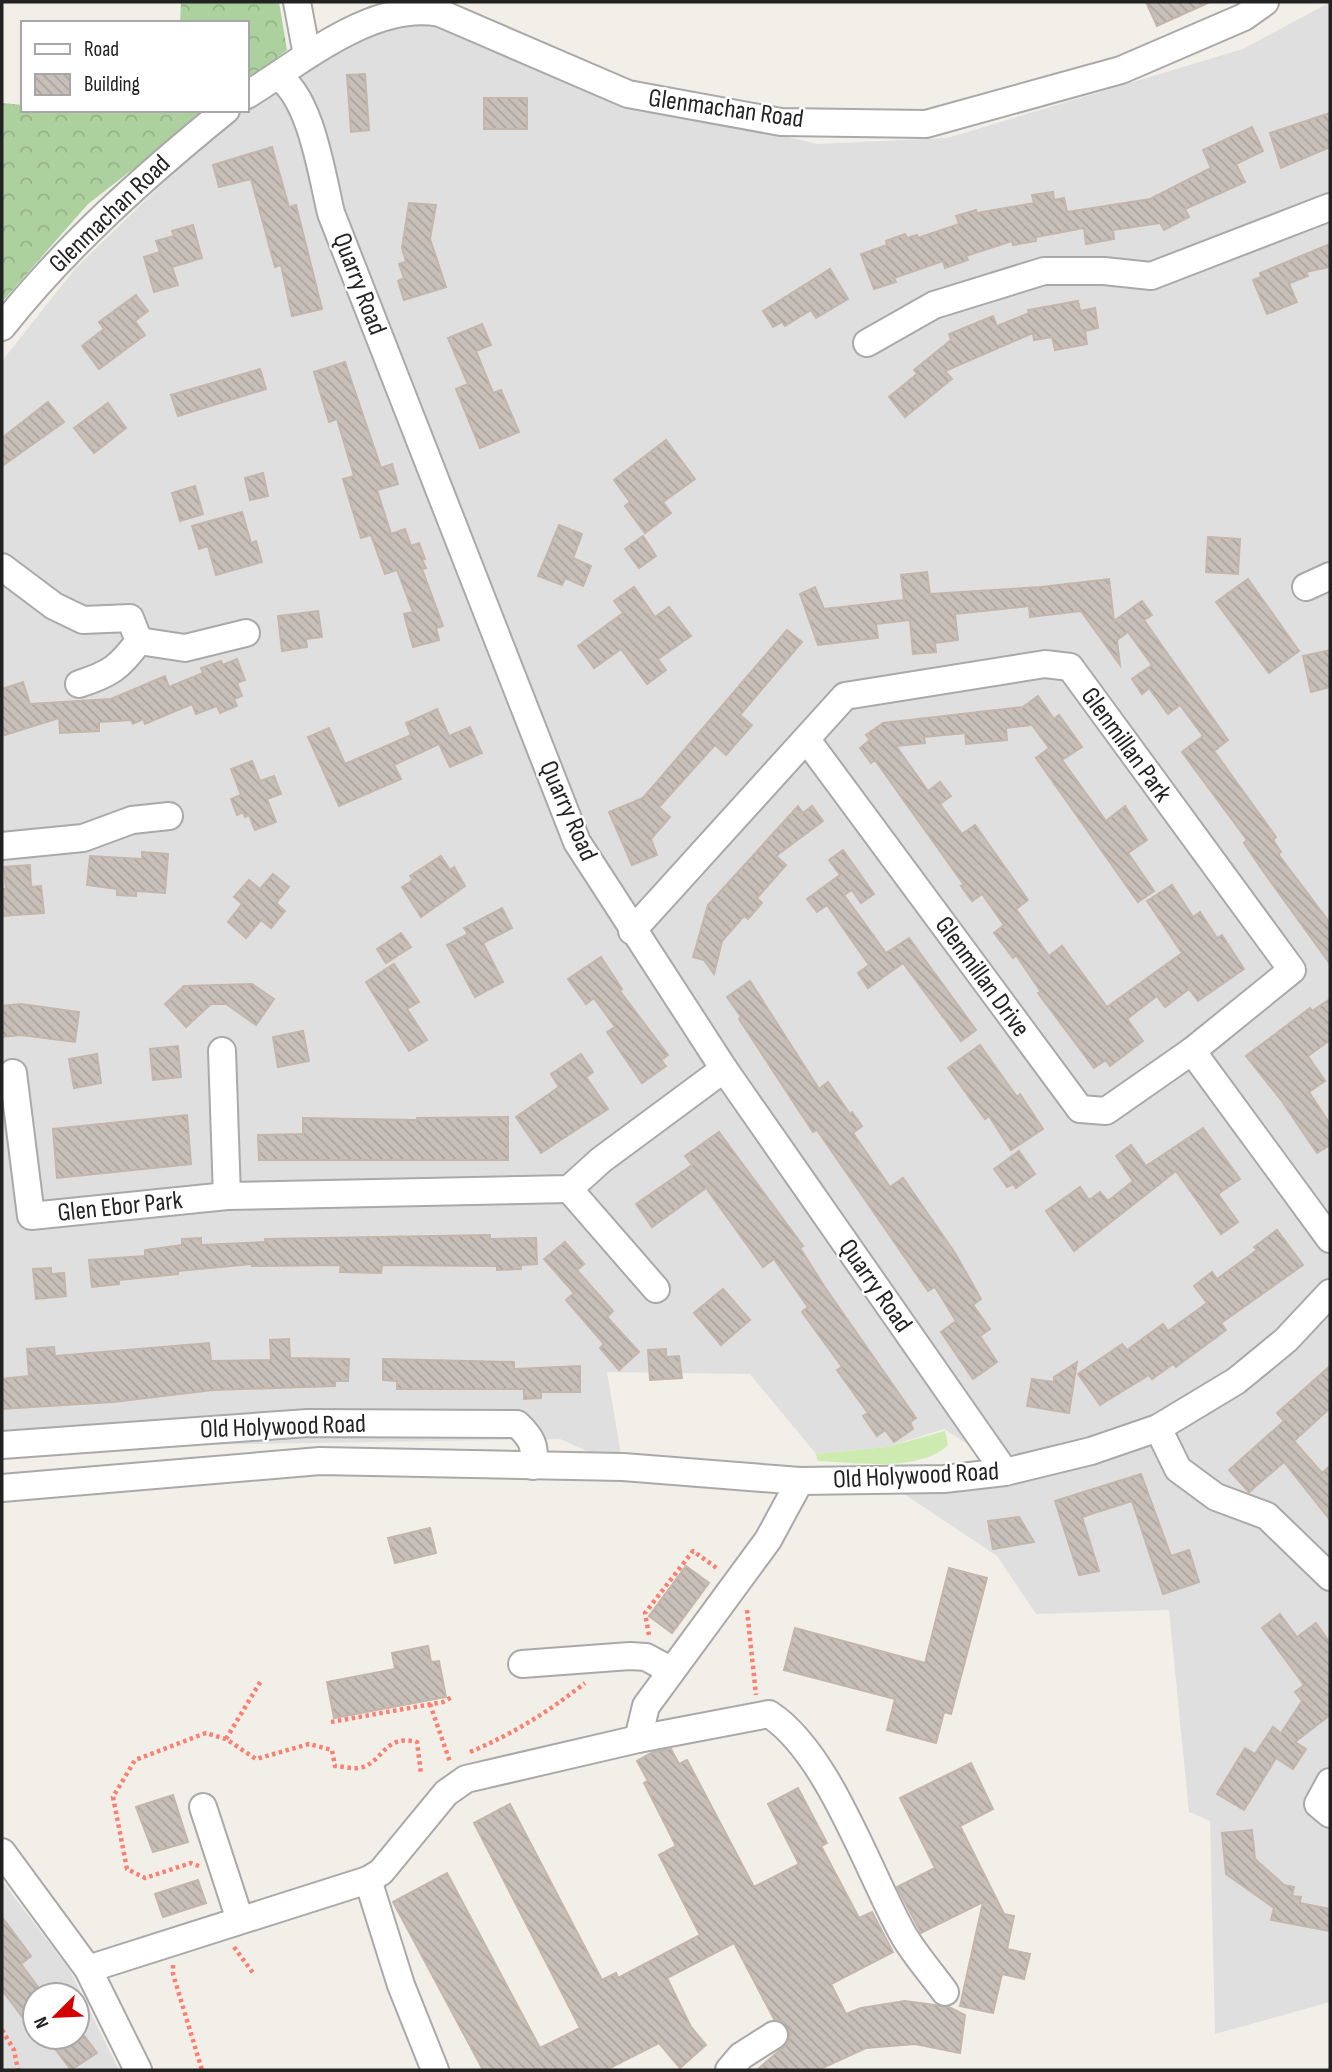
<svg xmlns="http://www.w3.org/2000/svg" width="1332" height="2072" font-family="'Sofia Sans Condensed',sans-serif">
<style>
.residential{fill:#e0dfdf;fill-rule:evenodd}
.grass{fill:#cdebb0}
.forest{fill:url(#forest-crowns)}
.building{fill:url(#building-back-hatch);stroke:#c4b6ab;stroke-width:2}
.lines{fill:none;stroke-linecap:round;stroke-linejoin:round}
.minor-casing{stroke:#a9a9a9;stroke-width:30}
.path{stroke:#fa8072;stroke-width:4.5;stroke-dasharray:3.5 3.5;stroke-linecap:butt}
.minor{stroke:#fff;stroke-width:26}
.labels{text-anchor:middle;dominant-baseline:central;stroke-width:5;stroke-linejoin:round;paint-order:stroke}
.street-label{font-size:26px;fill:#222;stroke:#fff}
</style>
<defs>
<pattern id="forest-crowns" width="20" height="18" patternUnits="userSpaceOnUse" patternTransform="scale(1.75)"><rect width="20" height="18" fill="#add19e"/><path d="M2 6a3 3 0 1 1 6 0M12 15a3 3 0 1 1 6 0" fill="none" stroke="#95b388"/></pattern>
<pattern id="building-back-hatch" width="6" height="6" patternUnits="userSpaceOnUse" patternTransform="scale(1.75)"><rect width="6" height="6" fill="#c7bfb8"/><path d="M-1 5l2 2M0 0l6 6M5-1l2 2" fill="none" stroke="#aba49e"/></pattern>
</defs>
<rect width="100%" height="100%" fill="#f2efe9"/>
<g class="residential">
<path d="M1330 2V2002L1215 2034 1210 1821 1189 1812 1169 1610 1036 1614 997 1556 904 1494 908 1467 996 1462 944 1429 887 1447 816 1454 750 1374 607 1372 623 1467 560 1439 191 1445 2 1460V361L74 270 238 110H247V102L365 36 422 13 645 104 818 144 947 138 1243 49Z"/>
<path d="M2 1881 69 1969 119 2070H2ZM35 1995H77V2037H35Z"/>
</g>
<path class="grass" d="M945 1431 948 1445C918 1473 857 1462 818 1461L816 1454 887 1447Z"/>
<g class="forest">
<path d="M181 2H279L287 50 247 81V23H180Z"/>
<path d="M2 103 23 105V110H209L88 204 2 302Z"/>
</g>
<g class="building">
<path d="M1146 2H1210L1157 26Z"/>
<path d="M365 74 369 130 351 132 347 75Z"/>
<rect x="484" y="98" width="43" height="31"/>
<path d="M1330 113V147L1281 168 1270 133Z"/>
<path d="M1252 127 1263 151 1236 164 1245 182 1185 209 1189 217 1164 230 1160 223 1113 230 1114 239 1086 244 1084 228 1036 237V241L1013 245 1012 241 966 256 968 260 945 268 943 261 894 278 896 282 874 289 861 254 887 245 886 241 905 234 907 238 917 235 918 238 959 224 956 216 976 210 977 213 1034 203 1032 195 1053 192 1054 200 1064 198 1067 212 1150 199 1211 168 1203 150Z"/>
<path d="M272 147 289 207 296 205 322 309 292 316 281 265 275 267 251 179 219 187 213 165Z"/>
<path d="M409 203 436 205 430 239 446 287 404 300 398 281 404 278 399 264 406 262 402 248Z"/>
<path d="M193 225 202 258 172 267 178 285 154 292 144 257 160 252 156 241 174 236 172 231Z"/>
<path d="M1330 244V267L1306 272 1308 276 1290 283 1286 277 1297 302 1267 314 1253 280 1261 277 1260 273Z"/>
<path d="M830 269 848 299 816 318 811 310 785 326 782 322 773 327 763 311Z"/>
<path d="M136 295 148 311 135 321 145 335 99 369 82 346 104 329 99 322Z"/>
<path d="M1078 301 1080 311 1095 308 1098 328 1085 331 1087 344 1055 350 1052 337 1034 340 1033 333 945 371 952 379 905 417 889 397 917 374 914 370 951 340 949 334 993 316 997 326 1029 313 1028 310Z"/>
<path d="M482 324 491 345 476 351 493 393 501 390 519 432 480 448 456 389 468 384 448 338Z"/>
<path d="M345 362 381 468 392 464 398 484 377 490 391 534 405 529 411 546 419 543 425 559 422 560 426 568 422 569 443 626 436 628 439 640 413 647 404 614 413 612 397 570 385 574 371 535 361 538 343 479 354 476 337 419 329 422 314 372Z"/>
<path d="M260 369 266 389 178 416 171 395Z"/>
<path d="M48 402 64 422 2 466V438Z"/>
<path d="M108 403 126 428 94 453 74 428Z"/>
<path d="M666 440 695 479 663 502 671 513 645 533 625 506 630 502 614 480Z"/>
<path d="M263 473 268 496 250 500 245 478Z"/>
<path d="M195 486 203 514 180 521 172 493Z"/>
<path d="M242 512 251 543 256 541 262 562 216 575 208 546 199 549 192 526Z"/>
<path d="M559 525 582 534 573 558 591 566 583 586 565 578 562 585 538 576Z"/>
<path d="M643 536 656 556 639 568 625 549Z"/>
<path d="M1208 537 1240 539 1238 574 1206 572Z"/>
<path d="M927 572 930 594 1041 587 1109 579 1114 621 1142 601 1152 615 1144 620 1228 740 1214 751 1276 837 1273 840 1281 852 1278 854 1330 923V964L1263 871 1244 843 1247 840 1182 752 1203 736 1180 705 1168 714 1149 688 1142 694 1132 679 1152 665 1128 632 1117 640 1120 665 1081 611 1030 617 1029 606 955 614 958 640 935 643 936 652 913 654 910 620 876 624 878 638 818 645 800 594 815 587 824 609 904 600 901 575Z"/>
<path d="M1248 579 1299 651 1269 673 1216 602Z"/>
<path d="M634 587 655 617 669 607 691 636 658 659 666 670 647 684 621 649 594 668 578 646 623 613 614 601Z"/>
<path d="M318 611 322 637 306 639 307 647 282 651 278 616Z"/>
<path d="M787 630 802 642 740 715 752 725 726 755 715 745 659 807 670 817 651 839 657 855 632 865 609 812 643 798Z"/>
<path d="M1330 650V687L1311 692 1303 656Z"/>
<path d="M237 659 245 680 237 683 242 696 234 699 237 706 220 713 217 706 196 714 192 704 145 724 143 719 133 724 131 720 99 722V731L60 733 59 718 2 736V689L23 682 30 704 111 699 165 676 169 687 203 673 201 668 221 661 223 665Z"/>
<path d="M1038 696 1054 719 1059 715 1082 747 1062 760 1106 821 1125 806 1147 840 1128 853 1154 891 1138 902 1036 758 1049 748 1032 725 1006 728 1007 740 966 744 965 733 924 737 925 743 896 746 928 791 940 782 951 796 940 804 962 834 975 825 1028 900 1016 909 1049 956 1062 946 1107 1007 1182 953 1147 901 1172 885 1193 917 1200 912 1217 938 1222 935 1244 969 1198 1001 1189 989 1165 1007 1157 996 1127 1019 1143 1041 1110 1066 1106 1060 1094 1068 1038 993 1041 992 1016 955 1013 958 994 933 1004 925 982 894 972 901 961 886 964 885 875 760 871 763 860 748 870 740 866 735 883 723 1023 707Z"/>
<path d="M437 709 449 736 470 727 482 753 450 767 439 744 394 765 401 779 339 806 308 737 329 728 345 764 411 735 406 723Z"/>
<path d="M252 761 260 781 274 776 281 794 267 799 276 822 255 830 249 815 245 817 243 812 237 815 231 799 241 795 231 769Z"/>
<path d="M798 806 803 813 812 806 823 821 776 856 786 865 757 898 762 903 748 919 744 916 722 941 714 974 704 960 693 957 708 905Z"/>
<path d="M843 850 874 894 861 903 852 890 844 895 886 953 909 938 976 1030 961 1041 903 963 868 988 858 973 869 965 827 905 817 912 807 899 840 875 829 860Z"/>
<path d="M142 852 168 854 165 893 136 891V896L117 895V889L87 885 90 856 142 859Z"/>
<path d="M441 856 450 870 454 867 465 886 421 917 402 887 413 880 410 876Z"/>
<path d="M30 865 31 887 41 886 44 913 2 916V889H6L4 867Z"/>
<path d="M273 874 289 887 276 903 285 911 271 928 261 920 246 938 228 922 242 904 234 897 249 880 260 889Z"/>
<path d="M502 908 512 928 483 943 503 982 475 997 447 945 468 934 464 928Z"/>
<path d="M401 933 411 947 386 963 377 949Z"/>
<path d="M601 957 622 989 620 991 668 1055 661 1060 666 1066 642 1083 607 1032 615 1027 594 998 586 1004 568 979Z"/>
<path d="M394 964 419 1002 407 1009 427 1040 409 1051 366 982Z"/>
<path d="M750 981 819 1089 828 1082 850 1114 852 1112 862 1126 853 1133 890 1187 903 1178 955 1253 981 1299 973 1305 990 1329 980 1336 997 1362 973 1379 941 1332 956 1321 935 1287 928 1291 817 1130 813 1132 739 1019 741 1017 727 997Z"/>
<path d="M252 984 274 999 256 1025 226 1004H211L186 1027 165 1004 184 986Z"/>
<path d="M1330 999V1040L1308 1056 1325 1081 1309 1092 1330 1124V1145L1317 1153 1281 1100 1246 1056 1310 1008 1312 1011Z"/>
<path d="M21 1004 79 1012 75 1042 21 1035 2 1037V1006Z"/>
<path d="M303 1031 309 1061 278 1067 273 1037Z"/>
<path d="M980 1045 1017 1097 1020 1094 1043 1129 1011 1150 989 1116 985 1119 948 1068Z"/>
<path d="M178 1046 181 1077 153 1080 150 1049Z"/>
<path d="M97 1054 101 1083 74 1088 69 1059Z"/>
<path d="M581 1054 593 1072 586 1077 608 1109 541 1153 516 1117 559 1087 551 1074Z"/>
<path d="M187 1115 191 1164 57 1178 53 1129Z"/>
<path d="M508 1117V1160H259L258 1135 303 1134V1118L417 1120V1118Z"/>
<path d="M1203 1128 1240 1179 1218 1194 1238 1222 1221 1234 1176 1171 1074 1251 1046 1211 1080 1187 1089 1200 1100 1192 1108 1201 1133 1181 1116 1156 1131 1145 1146 1166Z"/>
<path d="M719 1132 803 1246 800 1248 824 1286 916 1418 910 1422 913 1429 894 1442 885 1430 877 1436 863 1416 868 1413 837 1370 842 1367 802 1312 808 1307 774 1259 763 1267 706 1188 652 1227 636 1204 692 1165 685 1156Z"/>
<path d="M1019 1151 1035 1174 1016 1188 1013 1184 1007 1187 994 1169Z"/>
<path d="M1277 1230 1303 1265 1221 1323 1226 1330 1176 1367 1173 1364 1152 1379 1149 1375 1100 1405 1078 1374 1122 1344 1127 1350 1163 1324 1168 1331 1207 1303 1194 1286 1212 1272 1217 1279 1257 1250 1254 1247Z"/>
<path d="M490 1235V1239L536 1238 537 1264 521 1265V1269L497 1270V1266L382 1265 381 1273 340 1272 341 1265 252 1266V1264L178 1271V1274L119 1280V1284L92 1287 89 1260 145 1256V1250L182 1245V1239L201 1238V1245L265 1242V1239Z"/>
<path d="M565 1242 584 1264 577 1270 613 1311 607 1317 639 1352 619 1370 600 1348 604 1344 566 1300 574 1293 544 1259Z"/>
<path d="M51 1268V1274L64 1273 66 1296 36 1299 33 1269Z"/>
<path d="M723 1289 750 1320 721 1345 694 1313Z"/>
<path d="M289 1339 290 1358 349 1359 348 1381H335V1386L213 1390 113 1402 2 1409V1379L29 1376 27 1349 54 1347 55 1356 209 1343 211 1361 271 1360 270 1340Z"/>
<path d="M666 1349V1357L679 1356 682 1378 650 1380 648 1350Z"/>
<path d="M383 1359 514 1362V1369L580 1366V1392H541V1398L524 1399V1389H397V1381L383 1380Z"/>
<path d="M1077 1362 1069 1413 1027 1406 1032 1379 1054 1382V1377Z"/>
<path d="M1330 1366V1408L1294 1441 1322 1473 1330 1466V1520L1284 1462 1249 1492 1229 1470 1284 1421 1277 1413Z"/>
<path d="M1141 1474 1171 1556 1189 1550 1199 1582 1163 1594 1132 1501 1082 1517 1099 1571 1079 1575 1055 1501Z"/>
<path d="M1019 1517 1034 1542 993 1549 988 1521Z"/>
<path d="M430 1528 436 1553 395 1563 388 1538Z"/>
<path d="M686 1566 709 1583 672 1633 649 1616Z"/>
<path d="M949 1568 987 1578 951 1714 944 1712 936 1743 887 1730 895 1699 784 1670 795 1628 925 1663Z"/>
<path d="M1280 1614 1297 1637 1316 1623 1330 1643V1715L1295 1742 1306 1749 1293 1769 1276 1758 1244 1810 1217 1794 1245 1748 1255 1754 1273 1727 1281 1733 1302 1701 1295 1692 1304 1685 1262 1628Z"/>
<path d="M428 1646 431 1662 439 1661 446 1697 334 1718 327 1682 395 1669 392 1653Z"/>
<path d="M671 1749 679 1764 687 1760 754 1887 799 1864 768 1804 798 1788 827 1843 821 1846 859 1918 872 1912 893 1952 831 1984 846 2014 861 2008 905 2001 949 2007 965 2015 960 2053 915 2044 866 2048 818 2070H757L788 2043 790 2034 782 2021 774 2019 734 1943 667 1978 691 2027 706 2045 680 2068 659 2043 606 2070H483L393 1902 447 1873 540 2048 580 2028 474 1823 510 1804 602 1980 616 1973 618 1978 700 1935 659 1855 676 1846 644 1783 648 1781 637 1761 653 1752Z"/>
<path d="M971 1763 993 1809 960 1826 1004 1914 1014 1916 1007 1949 1030 1954 1024 1979 1002 1974 993 2013 960 2006 983 1902 921 1933 897 1887 935 1868 900 1798Z"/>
<path d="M173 1795 188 1842 153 1852 136 1807Z"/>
<path d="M1252 1830 1255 1859 1284 1885 1294 1887 1292 1896 1301 1897 1300 1903 1330 1909V1931L1271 1920 1274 1908 1226 1874 1222 1833Z"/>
<path d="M198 1880 206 1903 163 1917 155 1894Z"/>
<path d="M2 1917 31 1956 21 1964 44 1995H35V2034L2 1990Z"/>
<path d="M77 2026 97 2053 71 2070 46 2037 77 2038Z"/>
</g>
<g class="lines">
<g class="minor-casing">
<g id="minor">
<path d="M297 2 307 55"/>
<path d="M277 76C311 96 322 176 331 213L577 842 724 1069 1005 1472"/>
<path d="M247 95C301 62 373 0 440 13L628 94 781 122 926 124 1121 70 1244 17 1265 2"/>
<path d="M2 327C66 246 146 175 226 110"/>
<path d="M867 343 934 305 1044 271H1104L1151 276 1330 207"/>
<path d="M2 567 54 606 83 620 130 618 139 641C119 668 110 674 79 684"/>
<path d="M1306 587 1330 576"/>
<path d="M139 641 185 648 246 633"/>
<path d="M807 740 1080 1109 1106 1111 1192 1051"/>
<path d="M2 846 83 838 132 820 169 816"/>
<path d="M632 931 845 696 1045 664 1070 667 1292 970 1192 1051 1330 1239"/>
<path d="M222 1051 227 1196"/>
<path d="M13 1073 31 1216 227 1196 569 1189 601 1160 724 1069"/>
<path d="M569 1189 656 1289"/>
<path d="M1158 1428 1178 1469 1216 1497 1267 1516 1330 1577"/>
<path d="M2 1445 308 1423 517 1424C532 1438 536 1446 533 1466"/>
<path d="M2 1488 320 1461 623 1467 800 1481 944 1479 1005 1472 1091 1451 1158 1428 1236 1381 1286 1340 1330 1293"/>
<path d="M522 1664 630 1656 646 1657 670 1670"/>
<path d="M638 1739 646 1706 768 1540 800 1481"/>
<path d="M1330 1782 1318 1804 1330 1814"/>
<path d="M203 1807 240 1920"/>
<path d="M2 1852 88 1969 138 2070"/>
<path d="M368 1880 401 1985 435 2070"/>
<path d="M88 1969 368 1880 381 1872 446 1793 466 1779 638 1739 769 1714C829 1753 868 1872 904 1936 916 1956 932 1974 945 1992"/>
<path d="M729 2070 741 2056 774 2035"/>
</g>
</g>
<g class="path">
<path d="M747 1610 756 1695"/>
<path d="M649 1635 645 1613 693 1551 718 1569"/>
<path d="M430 1704 450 1762"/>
<path d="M331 1722 443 1702 452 1697"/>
<path d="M226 1739 262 1679"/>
<path d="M470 1752C513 1734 548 1712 585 1683"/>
<path d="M199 1866 191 1863 145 1878 127 1869 113 1797 135 1760 206 1733 226 1739 256 1759 309 1744 332 1750 335 1766C342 1766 351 1769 358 1768 383 1765 383 1733 417 1742L421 1774"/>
<path d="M234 1947 253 1973"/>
<path d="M173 1965V1974L202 2070"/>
<path d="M2 2030 14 2050 18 2070"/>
</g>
<use href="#minor" class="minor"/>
</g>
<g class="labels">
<g class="street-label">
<text transform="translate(726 109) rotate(8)">Glenmachan Road</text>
<text transform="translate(110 214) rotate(-44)">Glenmachan Road</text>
<text transform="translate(359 284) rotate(69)">Quarry Road</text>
<text transform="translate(1126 745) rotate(54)">Glenmillan Park</text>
<text transform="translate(568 811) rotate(66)">Quarry Road</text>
<text transform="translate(982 977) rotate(54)">Glenmillan Drive</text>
<text transform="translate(120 1207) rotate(-6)">Glen Ebor Park</text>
<text transform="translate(875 1286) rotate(55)">Quarry Road</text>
<text transform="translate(283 1427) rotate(-2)">Old Holywood Road</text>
<text transform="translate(916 1476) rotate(-3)">Old Holywood Road</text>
</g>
</g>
<rect width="1332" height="2072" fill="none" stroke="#222222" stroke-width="7"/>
<rect x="21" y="21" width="228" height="91" fill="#ffffff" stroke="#a7a7a7" stroke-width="2"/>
<rect x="35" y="44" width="35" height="10" fill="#ffffff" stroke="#a7a7a7" stroke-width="2"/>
<text x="84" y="56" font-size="21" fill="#222222">Road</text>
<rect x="35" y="74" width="35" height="21" fill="url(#building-back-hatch)" stroke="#a7a7a7" stroke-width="2"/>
<text x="84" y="91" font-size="21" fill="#222222">Building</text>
<g transform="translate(56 2016) rotate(246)"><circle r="33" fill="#ffffff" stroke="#a7a7a7" stroke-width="2"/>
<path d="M0-5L12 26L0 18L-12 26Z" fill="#d40000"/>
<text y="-10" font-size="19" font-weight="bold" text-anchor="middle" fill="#222222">N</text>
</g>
</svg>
